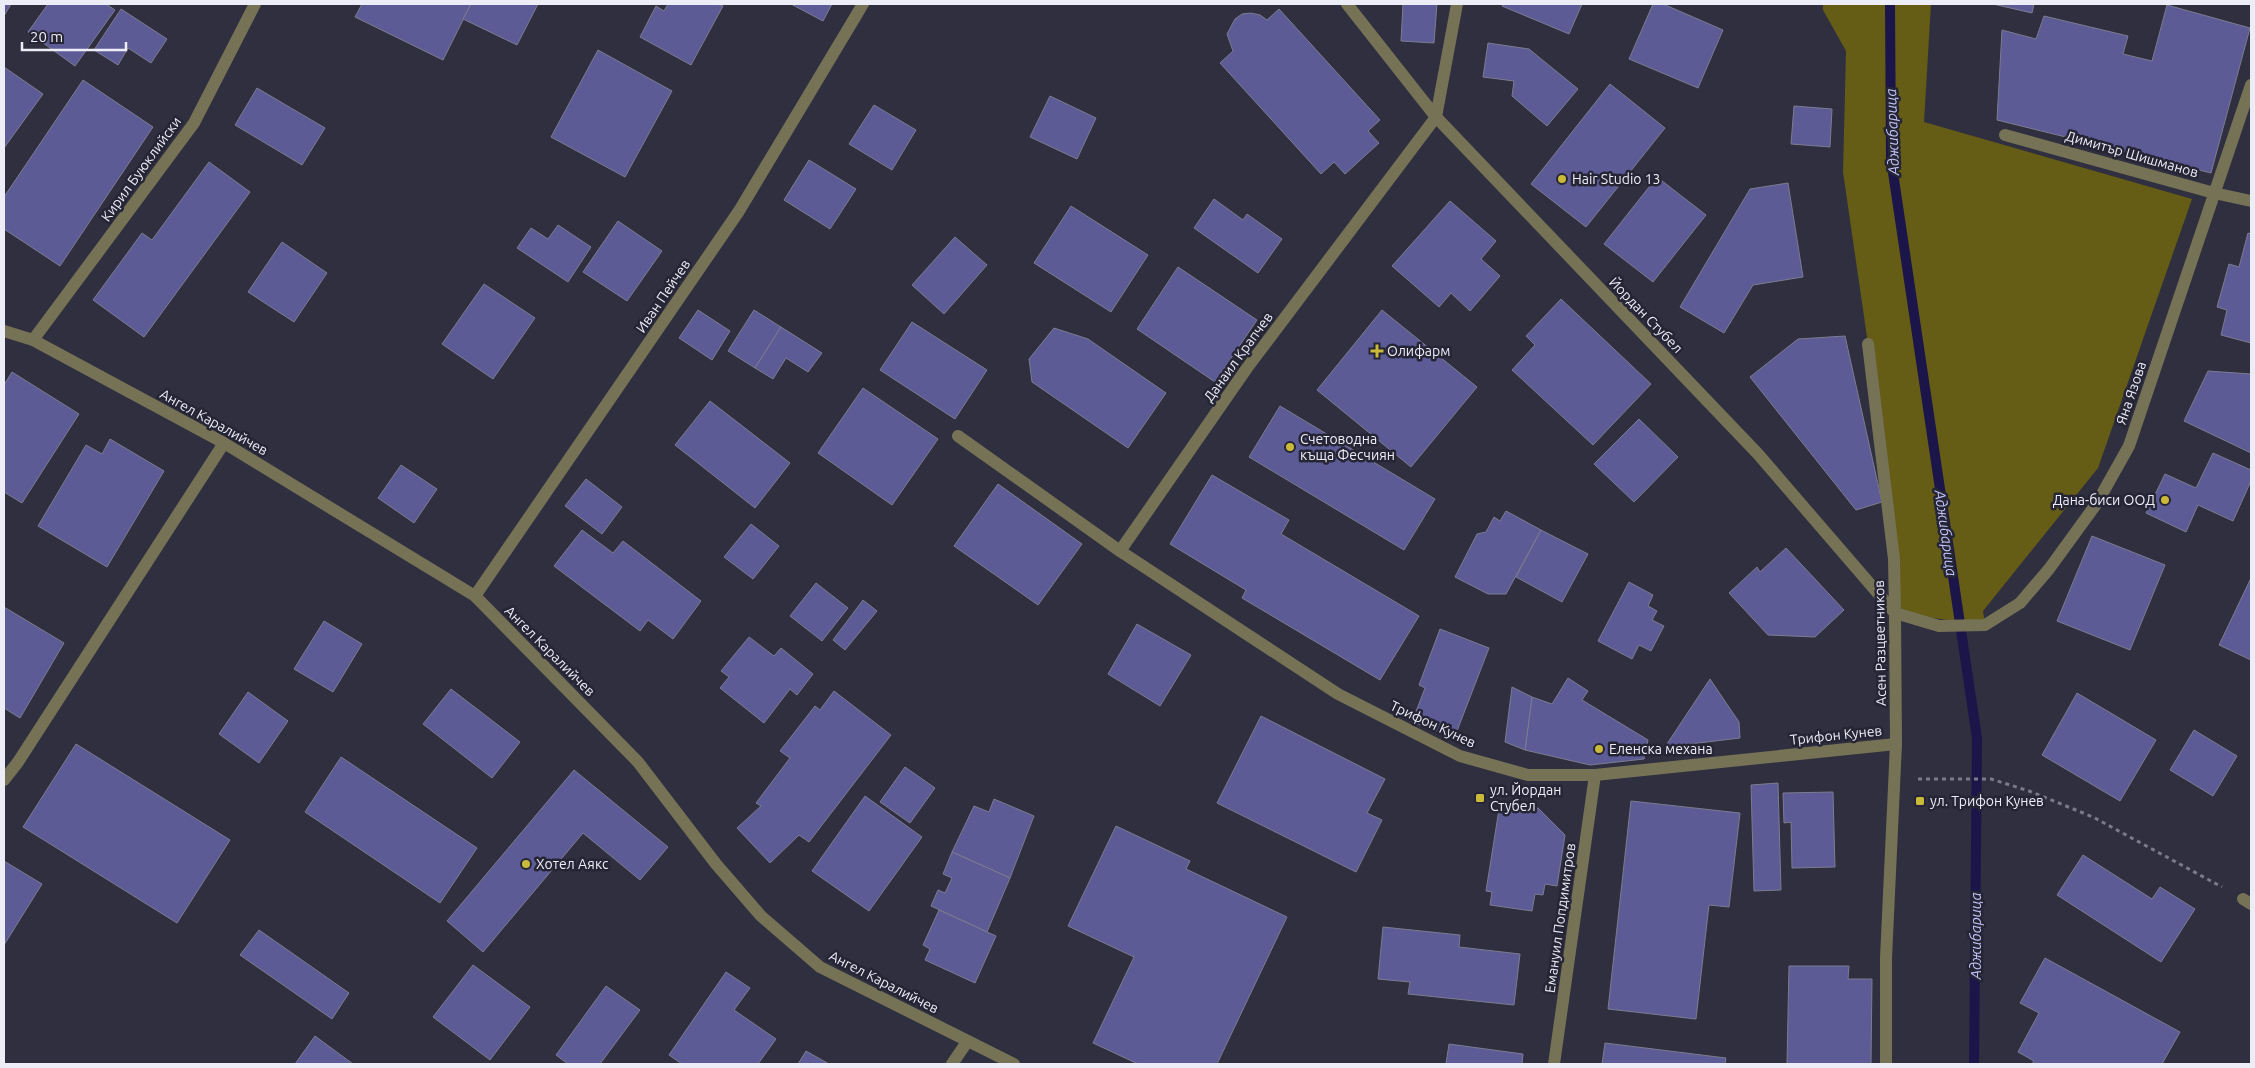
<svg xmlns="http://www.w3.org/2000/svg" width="2255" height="1068" font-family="Ubuntu,sans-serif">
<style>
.green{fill:#655c16}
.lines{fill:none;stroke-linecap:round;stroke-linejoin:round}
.stream{stroke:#1c1549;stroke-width:10}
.building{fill:#5d5b96;stroke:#7c7c90}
.path{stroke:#7a7a88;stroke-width:3;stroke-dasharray:4 4;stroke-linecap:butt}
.service{stroke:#757256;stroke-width:12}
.minor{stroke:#757256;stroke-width:12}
.poi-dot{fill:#cbba39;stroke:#252535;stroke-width:2}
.labels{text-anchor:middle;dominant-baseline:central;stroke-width:5;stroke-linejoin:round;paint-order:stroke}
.street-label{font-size:14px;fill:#ededf8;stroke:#252535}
.poi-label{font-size:14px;fill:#ededf8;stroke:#252535;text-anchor:start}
.water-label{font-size:15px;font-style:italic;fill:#c0c1f6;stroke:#252535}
</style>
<rect width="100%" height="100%" fill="#2f2f3f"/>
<path class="green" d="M1823 4H1931L1924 122 2192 199 2098 468 1983 611 1985 625 1895 613 1868 344 1843 172 1846 51 1823 10Z"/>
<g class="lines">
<path class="stream" d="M1890 4 1891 159 1977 738 1974 1064"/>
</g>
<g class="building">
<path d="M4 4H11L4 16Z"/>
<path d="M48 4H106L115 10 75 66 28 32Z"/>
<path d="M362 4H471L443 60 355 17Z"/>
<path d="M471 4H538L517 45 463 19Z"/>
<path d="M668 4H718L723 6 691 65 640 37 656 6 664 11Z"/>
<path d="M791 4H832L823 21Z"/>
<path d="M1403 4H1437L1434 43 1401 41Z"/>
<path d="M1503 4H1582L1569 34 1502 6Z"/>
<path d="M1653 4H1663L1723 30 1698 88 1629 59Z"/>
<path d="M1993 4H2034L2032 13Z"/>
<path d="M2167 5 2250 28 2211 173 1997 120 2002 30 2036 39 2044 16 2128 36 2123 54 2152 61Z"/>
<path d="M121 9 167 39 151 63 128 48 118 65 94 50Z"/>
<path d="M1279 9 1380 120 1368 131 1379 143 1345 174 1334 162 1321 174 1220 63 1233 51 1227 34 1235 19 1242 14 1251 13 1260 15 1267 20Z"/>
<path d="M1488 43 1529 49 1578 89 1547 126 1512 96 1514 81 1483 77Z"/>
<path d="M598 50 672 91 625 177 551 137Z"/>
<path d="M4 67 43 94 4 148Z"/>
<path d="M83 80 153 127 60 266 4 229V197Z"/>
<path d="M1610 84 1665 128 1586 227 1531 184Z"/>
<path d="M257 88 325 128 302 165 235 125Z"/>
<path d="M1050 96 1096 118 1077 159 1030 137Z"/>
<path d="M874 105 916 130 892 170 849 144Z"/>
<path d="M1794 106 1832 109 1830 147 1791 144Z"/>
<path d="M809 160 856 189 830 229 784 200Z"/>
<path d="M209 162 250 192 144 337 93 300 142 233 152 240Z"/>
<path d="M1657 177 1706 215 1653 282 1604 244Z"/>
<path d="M1788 183 1803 277 1753 285 1724 333 1680 307 1750 189Z"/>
<path d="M1214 199 1243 220 1247 214 1282 239 1258 273 1194 228Z"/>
<path d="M1450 201 1496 241 1481 259 1500 276 1470 311 1451 293 1439 307 1392 266Z"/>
<path d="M1071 206 1148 255 1111 312 1034 263Z"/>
<path d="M618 221 662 251 627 301 583 272Z"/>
<path d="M558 225 591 247 568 282 517 248 531 228 548 239Z"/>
<path d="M2248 233 2251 234V343L2221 335 2227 310 2217 307 2229 264 2239 267Z"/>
<path d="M955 237 987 265 944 314 912 285Z"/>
<path d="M282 242 327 273 294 322 248 292Z"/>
<path d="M1178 267 1257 320 1215 382 1137 329Z"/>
<path d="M484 284 535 318 493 379 442 344Z"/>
<path d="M1561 299 1651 384 1593 445 1512 370 1535 345 1526 336Z"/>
<path d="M698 310 730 331 712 360 679 338Z"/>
<path d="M754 310 781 327 755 368 728 351Z"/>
<path d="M1382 310 1477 387 1411 467 1317 390Z"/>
<path d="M912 322 987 370 955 419 880 370Z"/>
<path d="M781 327 822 353 808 372 786 358 773 379 755 368Z"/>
<path d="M1054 328 1088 339 1166 393 1128 448 1032 382 1029 359Z"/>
<path d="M1845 336 1882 502 1856 510 1750 377 1798 339Z"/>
<path d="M2208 371 2251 374V453L2184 421Z"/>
<path d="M12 372 79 414 22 503 4 492V385Z"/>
<path d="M863 388 938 439 892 505 818 453Z"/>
<path d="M710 401 790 463 755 508 675 445Z"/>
<path d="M1280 406 1435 499 1404 550 1249 457Z"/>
<path d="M1639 419 1678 457 1634 502 1594 464Z"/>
<path d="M110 439 164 471 107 567 38 526 86 445 102 454Z"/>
<path d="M2213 453 2251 470V481L2233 521 2198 505 2186 532 2146 513 2165 474 2196 488Z"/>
<path d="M401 465 437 489 414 523 378 498Z"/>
<path d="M1212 475 1289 520 1281 534 1419 616 1380 680 1242 598 1246 590 1170 544Z"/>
<path d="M586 479 622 507 602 534 565 506Z"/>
<path d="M998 484 1082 544 1038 605 954 546Z"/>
<path d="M1506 511 1541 530 1506 594H1488L1455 577 1477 534 1486 532 1494 517 1500 521Z"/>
<path d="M751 524 779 546 753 579 724 557Z"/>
<path d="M582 530 613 553 623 541 701 601 673 639 648 620 640 631 554 566Z"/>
<path d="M1541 530 1588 554 1562 602 1516 577Z"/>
<path d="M2092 536 2165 565 2130 650 2057 621Z"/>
<path d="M1786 548 1844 610 1815 637 1768 635 1729 593 1757 567 1760 572Z"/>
<path d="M2251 578V660L2219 645Z"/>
<path d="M1629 582 1653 595 1648 606 1657 611 1652 620 1664 626 1651 651 1639 645 1632 659 1598 641Z"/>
<path d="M816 583 848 608 822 641 790 616Z"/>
<path d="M863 600 877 611 845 650 833 640Z"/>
<path d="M4 607 64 643 20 718 4 708Z"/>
<path d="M324 621 362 644 333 692 294 669Z"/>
<path d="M1137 624 1191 655 1160 706 1108 674Z"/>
<path d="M1440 629 1489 648 1457 731 1439 732 1412 722 1425 688 1419 685Z"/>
<path d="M749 637 774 656 781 648 813 674 797 695 790 689 764 723 720 688 729 677 721 671Z"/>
<path d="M1568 678 1588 691 1582 700 1648 740 1644 759 1590 765 1525 750 1532 697 1552 704Z"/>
<path d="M1710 679 1739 722 1740 738 1665 747Z"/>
<path d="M1512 687 1532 697 1525 750 1505 742Z"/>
<path d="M451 689 520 742 492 778 423 724Z"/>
<path d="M834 691 891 735 809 842 799 835 770 863 737 828 761 806 756 803 790 758 780 751 815 706 820 710Z"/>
<path d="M248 692 288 721 259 763 219 734Z"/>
<path d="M2077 693 2156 740 2120 801 2042 755Z"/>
<path d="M1261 716 1385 779 1367 813 1382 820 1356 872 1217 803Z"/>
<path d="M2194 730 2237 756 2213 796 2170 770Z"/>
<path d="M76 744 230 840 177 923 23 827Z"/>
<path d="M341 757 477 848 440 903 305 812Z"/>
<path d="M905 767 935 788 910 823 880 802Z"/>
<path d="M574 770 668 847 640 880 583 833 483 952 447 921Z"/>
<path d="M1778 783 1781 890 1754 891 1751 785Z"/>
<path d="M1833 792 1835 867 1792 868 1791 822 1784 823 1783 793Z"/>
<path d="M865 796 922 837 869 911 812 871Z"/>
<path d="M994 799 1034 816 1010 878 952 852 974 806 989 812Z"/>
<path d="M1631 801 1740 813 1729 907 1709 905 1696 1019 1608 1009Z"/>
<path d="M1500 803 1538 808 1565 835 1557 886 1545 884 1543 895 1535 894 1532 911 1490 905 1492 892 1486 891Z"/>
<path d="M1116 826 1190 861 1186 869 1287 917 1217 1064H1138L1093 1043 1134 957 1068 926Z"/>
<path d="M952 852 1010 878 987 932 931 906 938 890 945 893 952 878 943 874Z"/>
<path d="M2083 855 2152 899 2160 887 2195 909 2161 962 2057 895Z"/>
<path d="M4 861 42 884 4 945Z"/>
<path d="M939 910 996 936 975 983 925 960 930 949 923 945Z"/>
<path d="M1383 927 1460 935 1459 947 1520 954 1514 1005 1408 994 1410 982 1378 979Z"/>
<path d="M259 930 349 993 332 1019 240 955Z"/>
<path d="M2045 958 2180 1032 2162 1064H2032L2034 1061 2018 1052 2039 1013 2020 1003Z"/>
<path d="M473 965 530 1007 490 1060 433 1017Z"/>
<path d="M1789 966H1849L1848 979H1872L1871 1064H1787Z"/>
<path d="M726 972 750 988 734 1010 776 1039 758 1064H682L669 1055Z"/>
<path d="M606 986 640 1010 600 1064H568L556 1055Z"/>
<path d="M315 1036 353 1064H295Z"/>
<path d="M1605 1043 1726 1058 1725 1064H1602Z"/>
<path d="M1449 1044 1523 1054 1522 1064H1446Z"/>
<path d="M806 1051 829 1064H798Z"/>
</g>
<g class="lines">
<path class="path" d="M1918 779H1991L2029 791 2093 817 2222 887"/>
<g class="service">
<path d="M1868 344 1894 559 1895 613"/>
<path d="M4 780 18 762 224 443"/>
</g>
<g class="minor">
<path d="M1347 4 1436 117 1758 454 1895 613 1939 626 1985 625 2020 603 2049 569 2097 503 2129 446 2251 85"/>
<path d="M2005 135 2214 193 2251 201"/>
<path d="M4 331 33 340 224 443 475 596 638 762 716 864 761 916 820 967 1014 1064"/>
<path d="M33 340 194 123 255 4"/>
<path d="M958 436 1120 551 1338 694 1460 756 1528 775H1595L1896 744"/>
<path d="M1120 551 1247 368 1436 117 1457 4"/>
<path d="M475 596 739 211 863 4"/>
<path d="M2243 899 2251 904"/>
<path d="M952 1064 967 1042"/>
<path d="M1554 1064 1595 775"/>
<path d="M1886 1064V958L1896 744 1895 613"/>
</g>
</g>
<g class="poi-dot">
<circle cx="1562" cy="179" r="5"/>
<path d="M1374.5 343.5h5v5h5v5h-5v5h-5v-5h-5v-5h5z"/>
<circle cx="1290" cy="447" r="5"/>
<circle cx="2165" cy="500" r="5"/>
<circle cx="1599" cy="749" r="5"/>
<rect x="1475" y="793" width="10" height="10" rx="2.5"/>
<rect x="1915" y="796" width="10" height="10" rx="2.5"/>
<circle cx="526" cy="864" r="5"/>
</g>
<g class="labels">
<g class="street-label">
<text transform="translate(2132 154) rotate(16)">Димитър Шишманов</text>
<text transform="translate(141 169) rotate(-54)">Кирил Буюклийски</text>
<text transform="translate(663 296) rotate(-56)">Иван Пейчев</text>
<text transform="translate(1646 315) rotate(46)">Йордан Стубел</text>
<text transform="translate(1238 357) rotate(-54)">Данаил Крапчев</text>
<text transform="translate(2131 393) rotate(-71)">Яна Язова</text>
<text transform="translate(214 422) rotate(29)">Ангел Каралийчев</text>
<text transform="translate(1880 643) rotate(-91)">Асен Разцветников</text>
<text transform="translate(550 651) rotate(45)">Ангел Каралийчев</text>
<text transform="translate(1433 724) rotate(25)">Трифон Кунев</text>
<text transform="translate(1836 735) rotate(-6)">Трифон Кунев</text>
<text transform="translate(1560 918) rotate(-82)">Емануил Попдимитров</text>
<text transform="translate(884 982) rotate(27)">Ангел Каралийчев</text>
</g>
<g class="poi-label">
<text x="1572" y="179">Hair Studio 13</text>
<text x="1387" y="351">Олифарм</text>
<text x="1300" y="439">Счетоводна<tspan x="1300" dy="16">къща Фесчиян</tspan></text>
<text x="2155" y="500" text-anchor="end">Дана-биси ООД</text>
<text x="1609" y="749">Еленска механа</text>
<text x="1490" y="790">ул. Йордан<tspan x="1490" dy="16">Стубел</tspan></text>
<text x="1930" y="801">ул. Трифон Кунев</text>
<text x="536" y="864">Хотел Аякс</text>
</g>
<g class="water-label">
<text transform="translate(1892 132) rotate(-92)">Аджибарица</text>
<text transform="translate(1946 533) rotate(82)">Аджибарица</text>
<text transform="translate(1975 936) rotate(-90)">Аджибарица</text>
</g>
</g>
<rect width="2255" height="1068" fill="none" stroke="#ededf8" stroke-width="10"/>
<path d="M22 42v8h104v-8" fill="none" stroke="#ededf8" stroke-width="2.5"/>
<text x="30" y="42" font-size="15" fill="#ededf8" stroke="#252535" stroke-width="4" paint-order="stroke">20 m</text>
</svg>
